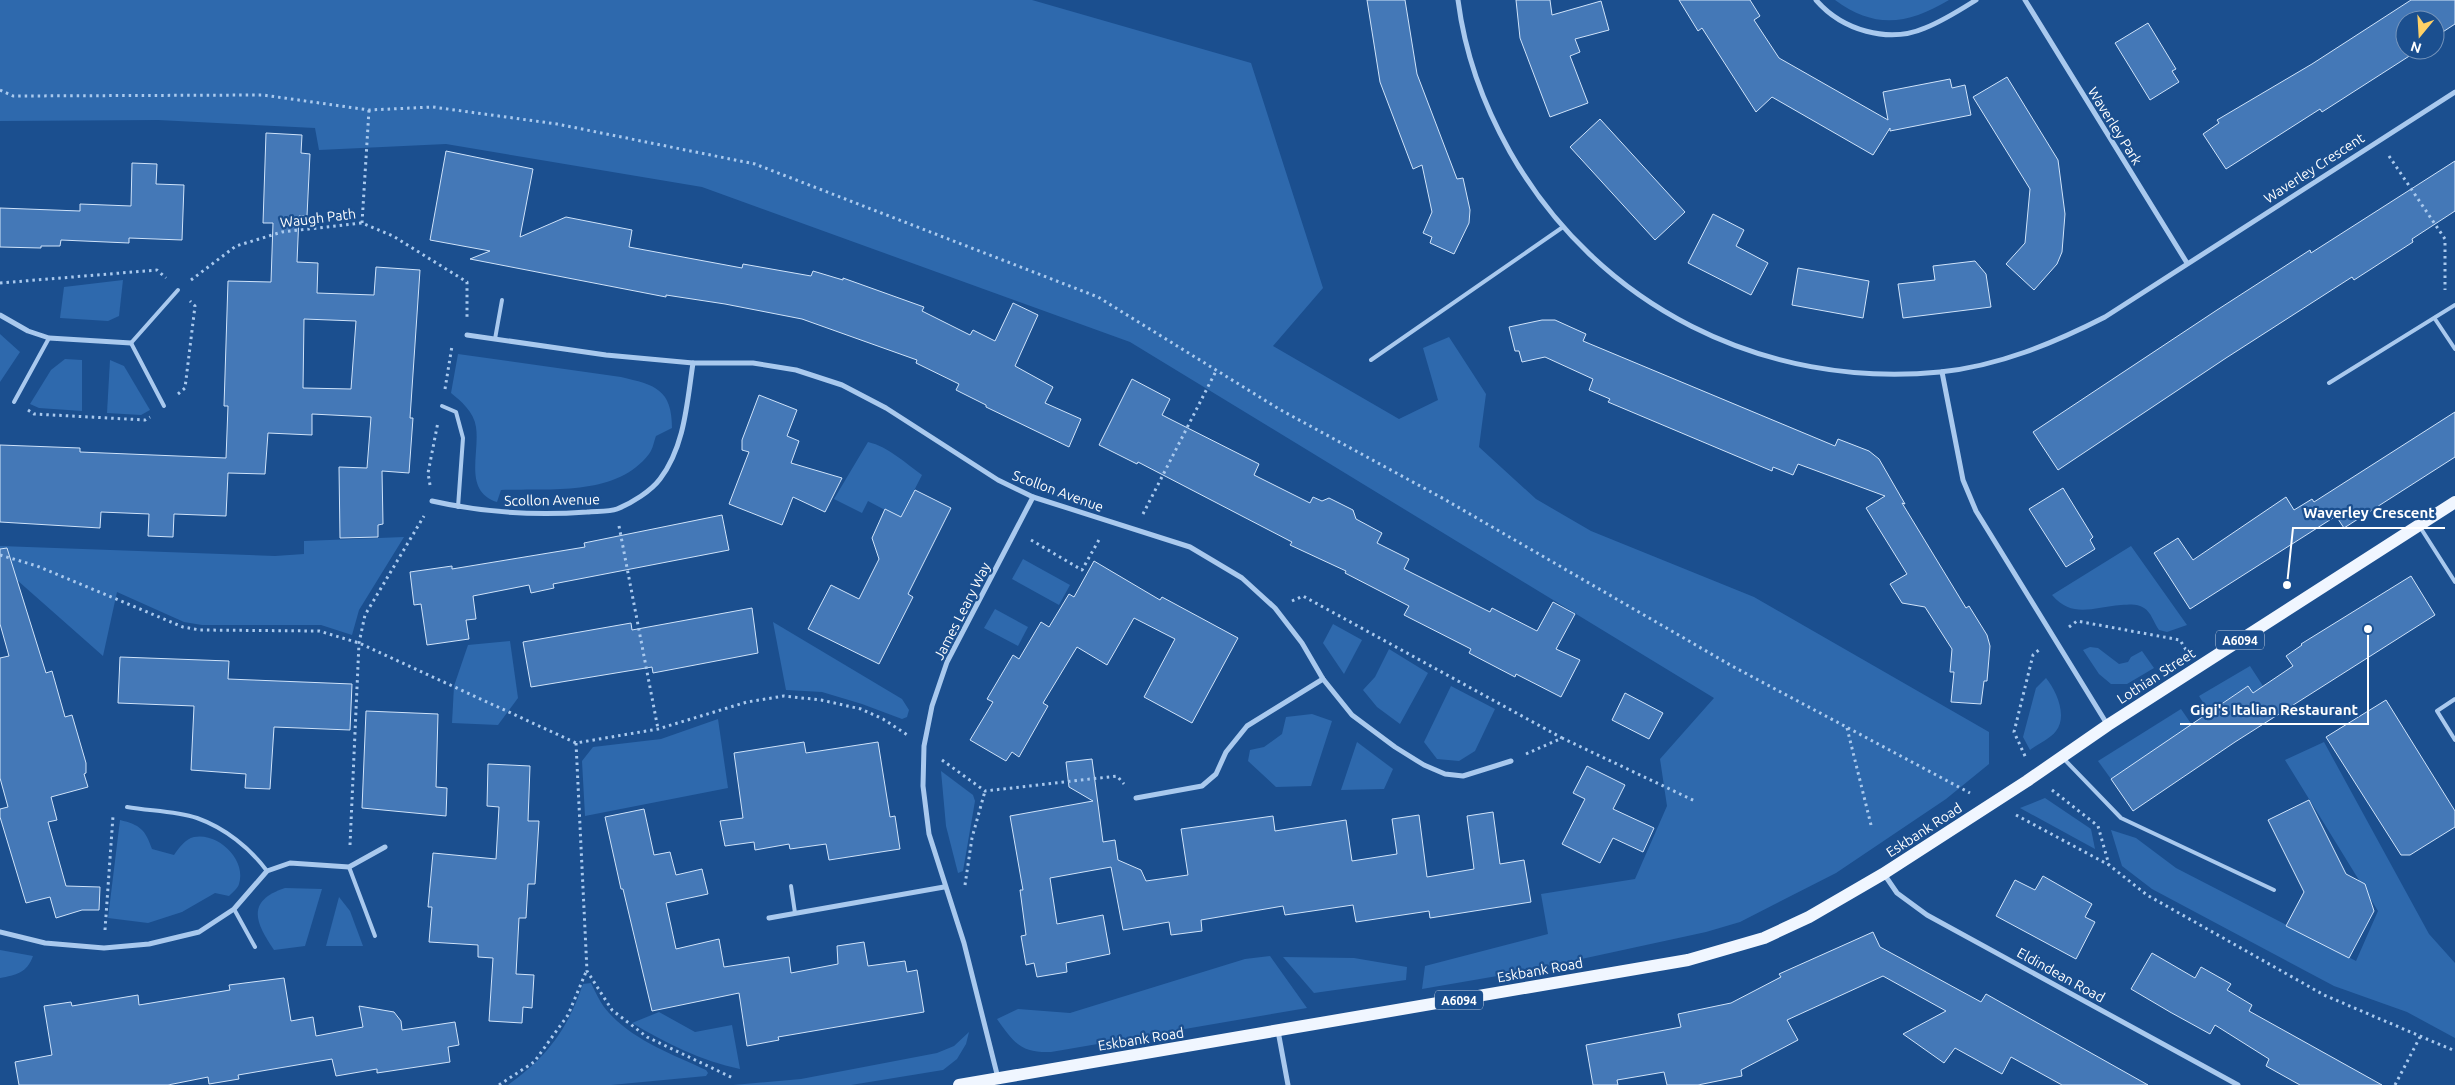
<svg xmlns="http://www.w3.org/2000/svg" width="2455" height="1085" font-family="Ubuntu,sans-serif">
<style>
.green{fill:#2e69ad}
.building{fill:#4478b7;stroke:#cfe3fa;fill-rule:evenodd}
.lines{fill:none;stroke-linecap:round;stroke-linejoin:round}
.path{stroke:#a9c9ee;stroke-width:3;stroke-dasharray:2.5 4;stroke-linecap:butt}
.service{stroke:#a9c9ee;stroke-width:4}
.minor{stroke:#a9c9ee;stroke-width:5}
.primary{stroke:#f0f6ff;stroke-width:12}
.labels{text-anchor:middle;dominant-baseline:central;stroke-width:4.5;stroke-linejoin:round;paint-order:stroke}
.shield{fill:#1b4f8f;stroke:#bbcadd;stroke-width:1}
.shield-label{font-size:12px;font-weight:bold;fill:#fff}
.street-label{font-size:14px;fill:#fff;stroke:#1b4f8f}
.leader{fill:none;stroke:#fff;stroke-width:2}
.callout-dot{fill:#fff;stroke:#1b4f8f;stroke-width:2}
.callout-label{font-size:15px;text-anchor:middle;font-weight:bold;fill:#fff;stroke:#1b4f8f;stroke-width:4.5;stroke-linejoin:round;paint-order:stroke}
</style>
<rect width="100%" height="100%" fill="#1b4f8f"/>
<g class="green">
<path d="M0 0H1032L1251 63 1323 288 1273 346 1399 419 1438 400 1423 348 1449 337 1486 394 1479 447 1536 499 1591 531 1754 597 1989 732V764L1946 799 1836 873 1740 922 1706 932 1526 971 1422 989 1425 966 1548 934 1541 894 1635 879 1667 806 1660 759 1714 698 1130 342 702 187 446 144 319 150 315 128 158 120 0 121Z"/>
<path d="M1835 0H1949C1908 24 1876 30 1835 0Z"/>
<path d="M123 280 119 316 108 321 60 318 64 287Z"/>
<path d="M0 334 20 352 0 382Z"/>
<path d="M458 354 621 377C655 385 672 389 672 428L656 436C654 441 653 449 649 454 616 497 550 488 501 490L497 502C463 491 480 454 476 427 474 412 461 401 451 393Z"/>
<path d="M65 359 82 360V411L39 408 30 404 51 370Z"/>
<path d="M110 360 124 366 150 410 141 415 107 413Z"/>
<path d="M868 442C889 447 905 463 922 475L900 518 868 501 862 513 834 499Z"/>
<path d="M404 537 359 610 352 635 321 625H202L184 622 117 592 103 656 0 565V546L275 556 304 554V541Z"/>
<path d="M2131 546 2187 625 2167 632 2159 630C2154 623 2151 612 2144 608 2136 603 2130 605 2121 605 2093 607 2073 619 2052 595Z"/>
<path d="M1023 559 1070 585 1059 605 1012 579Z"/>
<path d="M995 609 1028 627 1018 646 984 628Z"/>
<path d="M773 622 902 699 909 710 907 717 902 719 862 704 822 692 786 690Z"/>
<path d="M1333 624 1362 640 1344 674 1323 643Z"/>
<path d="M510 641 518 698 498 725 452 723 454 686 468 645Z"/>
<path d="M2090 647 2098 648 2119 664 2128 662 2131 657 2142 651 2154 668 2127 684H2111L2099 674 2083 650Z"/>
<path d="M1389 649 1428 673 1400 724 1377 707 1363 690 1375 677Z"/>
<path d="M2250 666 2263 686 2253 693 2248 686 2209 712 2199 696Z"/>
<path d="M2046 678C2056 690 2068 716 2056 731 2050 739 2038 744 2030 750L2023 737 2036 688Z"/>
<path d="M1451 686 1495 709 1475 751 1459 761 1437 759 1424 742Z"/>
<path d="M2181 709 2192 725 2111 779 2098 761Z"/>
<path d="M1312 714 1332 721 1311 786 1276 787 1248 761 1250 750 1264 747 1282 734 1286 717Z"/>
<path d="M718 719 728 788 585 816 582 761 593 747 661 739Z"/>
<path d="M1357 742 1393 769 1384 789 1341 790Z"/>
<path d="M2324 742 2429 934 2455 963V1038L2407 1012 2334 986 2152 889 2122 866 2111 830 2136 838 2176 868 2356 961 2378 911 2285 760Z"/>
<path d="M941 771 973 795 975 801 963 871 958 873 946 826Z"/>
<path d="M2045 798 2091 829 2095 849 2020 808Z"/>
<path d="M120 820C140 825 145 829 152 849L174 855C179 848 185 839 194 837 218 832 247 860 239 884 238 888 233 892 229 896L215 893 182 912 148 923 108 918Z"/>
<path d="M285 888 322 889 305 946 274 950C255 922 246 901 285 888Z"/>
<path d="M339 897 350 911 363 946H326Z"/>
<path d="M0 950 33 956C27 973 16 975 0 978Z"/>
<path d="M1270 956 1307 1008 1051 1052C1021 1053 1014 1043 997 1019L1018 1009 1070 1013 1245 959Z"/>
<path d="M1283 957 1354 958 1407 967 1406 980 1314 993Z"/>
<path d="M591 983C595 991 599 1000 604 1007 629 1039 670 1053 706 1070L708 1073 706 1076 611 1085H508C547 1057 567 1030 583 984Z"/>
<path d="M659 1012 695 1032 732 1025 740 1069C701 1061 666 1043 632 1023Z"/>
<path d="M969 1032 966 1044 957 1059 943 1070 851 1085H733L801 1079 937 1053 954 1046Z"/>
</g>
<g class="building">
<path d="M1367 0H1405L1417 74 1457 179 1463 178 1470 210 1469 223 1454 254 1430 243 1432 237 1423 233 1432 212 1422 165 1413 169 1380 82Z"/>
<path d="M1516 0H1550L1552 15 1601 1 1609 30 1575 39 1580 52 1570 56 1588 103 1550 117 1520 38Z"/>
<path d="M1679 0H1750L1760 16 1754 20 1779 58 1888 120 1883 92 1950 79 1952 88 1965 85 1971 115 1890 131V128L1873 155 1772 97 1756 112 1702 28 1698 31Z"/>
<path d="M2411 0H2455V24L2435 37V20H2405V50H2414V53L2322 112 2320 109 2226 169 2203 134 2219 123 2217 120 2312 64Z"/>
<path d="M2148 23 2176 69 2172 71 2179 82 2150 100 2115 43Z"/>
<path d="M2007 77 2058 160 2065 214 2062 252 2057 264 2034 290 2006 264 2025 243 2030 189 1973 97Z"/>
<path d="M1600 119 1685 212 1655 240 1570 147Z"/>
<path d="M266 133 302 135 301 153 310 154 307 216H299L297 262 318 263 317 293 374 295 376 267 420 270 410 418H413L409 473 382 471 383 524 378 525V537L340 538 339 467 367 468 371 417 312 414V435L268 433 265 474 228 473 226 516 174 514 173 537 148 536 149 514 101 512 100 528 0 522V445L80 448V452L226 458 228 406H224L228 281 271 282 273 223H263ZM304 319 356 321 351 389 303 388Z"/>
<path d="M446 151 533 169 520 237 566 217 632 230 629 247 742 268 743 264 811 276 813 271 843 280V278L924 307 922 311 970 335 973 330 995 341 1013 303 1038 315 1015 366 1053 387 1045 403 1081 419 1069 447 986 407V405L956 390 959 384 916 363 917 360 802 319 725 304 666 295V297L470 259 490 251 430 240Z"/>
<path d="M2455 161V211L2412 239 2413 242 2354 280 2352 277 2226 358 2058 470 2033 432 2217 310 2310 250 2311 253Z"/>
<path d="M132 163 157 164 156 184 184 185 182 240 129 238V243L61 240 60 246H41V248L0 247V208L80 211V204L131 206Z"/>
<path d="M1713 214 1744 230 1736 246 1768 263 1751 295 1688 263Z"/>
<path d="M1975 261 1986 274 1991 307 1903 318 1898 284 1935 280 1933 266Z"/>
<path d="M1798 268 1869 281 1863 318 1792 305Z"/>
<path d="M1542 320H1555L1586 334 1583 341 1835 446 1838 439 1869 451 1879 459 1905 504 1902 503 1966 608 1969 606 1987 635 1990 646 1987 681H1984L1981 704 1951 702 1954 672H1950L1952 649 1925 607 1902 603 1890 584 1907 574 1866 508 1885 496 1798 464 1793 475 1773 467 1772 471 1608 402 1610 399 1589 390 1593 379 1545 357 1522 362 1519 351H1515L1509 327Z"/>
<path d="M1132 379 1170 399 1162 415 1259 464 1254 475 1310 503 1313 497 1322 501 1329 498 1353 510 1356 519 1382 533 1377 543 1409 559 1404 569 1490 612 1492 608 1537 631 1553 602 1575 614 1556 649 1580 660 1561 697 1516 674 1515 677 1469 653 1471 649 1404 615 1409 606 1345 573 1346 571 1290 545 1292 542 1138 462 1137 464 1099 445Z"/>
<path d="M759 395 797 410 787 436 799 441 791 463 842 478 825 512 793 497 782 525 729 504 749 452 742 450V440Z"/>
<path d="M2455 412V457L2344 528 2336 516 2190 609 2154 553 2178 538 2193 560 2286 497 2294 510 2312 499 2314 502Z"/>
<path d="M2063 488 2093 537 2090 540 2095 549 2066 567 2029 509Z"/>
<path d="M915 490 951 508 908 594 913 597 879 664 808 629 831 585 859 599 879 559 872 538 885 509 901 517Z"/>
<path d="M722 515 729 550 553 584 554 588 531 593 529 585 473 596 476 619 466 620 469 639 427 645 421 604 414 605 410 572 452 566V569L585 547 584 543Z"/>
<path d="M7 548 46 673 52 671 65 717 72 715 86 763V773L84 774 88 787 51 797 57 820 48 822 66 886 100 887 99 910H82L56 918 50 897 26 903 0 817V809L8 807 0 778V658L9 656 0 624V549Z"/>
<path d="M1094 561 1160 600 1162 597 1238 638 1192 723 1144 697 1175 639 1134 618 1107 665 1077 647 1043 703 1048 706 1019 757 1012 752 1006 761 970 740 993 702 987 699 1013 655 1019 659 1041 622 1049 627 1069 594 1074 597Z"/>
<path d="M2411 576 2435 615 2235 742 2133 811 2111 779 2248 686 2253 693 2293 666 2286 656 2302 645 2301 644Z"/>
<path d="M752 608 758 653 653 673 652 667 531 687 523 642 631 623 632 630Z"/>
<path d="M120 657 229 661 228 679 352 684 350 730 274 727 270 789 245 788 246 774 191 770 194 706 118 703Z"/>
<path d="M1625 693 1663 713 1649 739 1612 720Z"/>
<path d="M2386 700 2455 811V827L2410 855H2401L2326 737Z"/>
<path d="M366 711 438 714 436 787 447 788 446 816 362 808Z"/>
<path d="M804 742 806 753 878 742 890 817 895 816 900 849 829 860 826 844 790 849 789 844 755 850 754 842 725 846 720 821 743 818 734 753Z"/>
<path d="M1092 759 1103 842 1115 840 1118 860 1141 870 1146 881 1188 875 1181 829 1273 816 1275 831 1346 820 1352 861 1397 854 1392 819 1419 815 1427 877 1474 869 1467 816 1493 812 1500 864 1524 860 1531 902 1430 918 1429 911 1356 922 1353 905 1285 915 1283 906 1201 920 1202 931 1171 935 1169 922 1123 930 1111 867 1050 878 1057 924 1103 915 1110 954 1066 963 1067 972 1037 977 1034 963 1026 965 1021 936 1026 935 1020 890H1023L1010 816 1093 801 1069 787 1066 762Z"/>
<path d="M488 764 530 766 528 821H539L535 884H528L526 918H519L516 974 534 975 532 1008 523 1007 522 1023 489 1021 493 958 478 957V945L429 942 432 907H428L433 853 496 859 499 807 487 806Z"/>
<path d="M1587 766 1625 785 1613 809 1654 828 1643 852 1613 838 1600 863 1562 844 1585 799 1573 793Z"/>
<path d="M2309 800 2346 874 2365 884 2374 911 2349 958 2286 926 2304 892 2268 820Z"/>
<path d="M644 809 654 855 670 852 676 875 702 869 708 894 666 903 676 949 719 939 724 967 789 957 791 973 838 964 837 946 864 942 868 966 905 961 907 972 917 970 924 1012 778 1037 779 1040 747 1046 739 993 652 1011 623 889H621L605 817Z"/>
<path d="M2043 876 2092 904 2085 917 2095 922 2076 959 1996 916 2015 880 2035 890Z"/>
<path d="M1873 932 1880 947 1981 1002 1986 994 2148 1085H2062L2011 1057 2002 1074 1955 1048 1944 1063 1903 1034 1946 1011 1883 976 1787 1020 1798 1040 1741 1070 1742 1076 1698 1085H1667L1664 1072 1617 1080 1618 1085H1593L1586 1045 1681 1027 1678 1014 1731 1003 1781 977 1779 974Z"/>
<path d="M2152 953 2195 978 2201 967 2231 984 2227 990 2252 1005 2249 1011 2382 1085H2300L2266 1066 2269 1059 2215 1025 2210 1034 2170 1012 2131 989Z"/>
<path d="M284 978 291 1021 313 1017 316 1036 363 1027 359 1006 394 1012 401 1021 402 1030 455 1022 459 1045 448 1047 450 1062 377 1073V1069L336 1076 332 1059 238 1075 239 1079 209 1084 208 1077 168 1085H19L15 1062 52 1055 44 1006 71 1002 72 1006 138 995 139 1005 230 990 229 985Z"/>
</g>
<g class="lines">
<g class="path">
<path d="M0 90 13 96 263 95 369 110 433 107 557 124 755 164 1098 297 1279 409 1444 499 1732 666 1970 793"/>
<path d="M2389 156 2445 239V290"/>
<path d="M362 223 369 110"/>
<path d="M191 280 236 246 282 232 362 223 393 236 467 282V318"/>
<path d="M0 283 157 270 166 278"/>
<path d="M445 389 452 346"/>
<path d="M178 394 185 388 195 306 190 301"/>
<path d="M28 410 34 414 145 420 150 417"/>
<path d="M430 485 428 473 438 422"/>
<path d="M1143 514 1216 371"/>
<path d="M619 526 658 729"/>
<path d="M1031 540 1082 570 1100 538"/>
<path d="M0 555 37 566 183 627 200 630 319 631 359 643 576 743 658 729 747 702 784 696 821 700 861 709 883 719 909 736"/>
<path d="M1292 601 1303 596 1562 738"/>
<path d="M2069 627 2077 621 2180 640 2186 650"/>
<path d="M1847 728 1871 825"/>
<path d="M576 743 587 971 612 1010 647 1037 733 1078"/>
<path d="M1526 754 1562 738 1695 801"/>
<path d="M2025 756 2014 732 2033 655 2040 649"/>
<path d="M942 760 985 791 1117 776 1124 784"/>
<path d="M2052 790 2098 826 2109 865"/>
<path d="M2016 815 2109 865 2147 895 2324 995 2455 1051"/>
<path d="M350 845 359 643 365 615 424 516"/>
<path d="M965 885 972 838 985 791"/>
<path d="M105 930 113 816"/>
<path d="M499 1085 534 1062 568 1015 586 972"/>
<path d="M2395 1085 2420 1037"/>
</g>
<g class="service">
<path d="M2435 319 2455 349"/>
<path d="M495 339 502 300"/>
<path d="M1371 360 1563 227"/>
<path d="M2329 383 2455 305"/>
<path d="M14 402 49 338"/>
<path d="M164 406 131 343 178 290"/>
<path d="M442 406 456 412 463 438 458 507"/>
<path d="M2420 527 2455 582"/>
<path d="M2455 699 2437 711 2455 740"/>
<path d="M2063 758 2121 818 2274 890"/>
<path d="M127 807C150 811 175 811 197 818 225 828 250 848 267 871"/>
<path d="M349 867 375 936"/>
<path d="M791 886 795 913"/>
<path d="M234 909 255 947"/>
</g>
<g class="minor">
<path d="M1458 0C1465 55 1483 104 1510 152 1598 307 1764 389 1940 372 1999 366 2054 343 2105 317L2455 92"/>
<path d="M1816 0C1842 30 1888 44 1925 28 1943 21 1960 10 1976 0"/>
<path d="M2025 0 2187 263"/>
<path d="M0 315 28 331 49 338 131 343"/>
<path d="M467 335 606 355 693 363H753L796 370 842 385 886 408 998 480 1033 497 1190 547 1242 578 1275 608 1302 643 1323 679 1352 715 1395 747 1424 765 1445 774 1463 776 1511 761"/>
<path d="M1942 372 1963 480 1976 511 2107 724"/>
<path d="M432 501C485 513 533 516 587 512 596 511 609 512 617 509 632 503 651 491 660 479 685 446 687 402 693 363"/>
<path d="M1136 798 1202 786 1216 774 1226 752 1247 726 1323 679"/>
<path d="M1884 874 1897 893 1927 915 2238 1085"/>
<path d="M769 918 944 887"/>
<path d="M0 932 45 943 104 948 149 944 199 932 234 909 267 871 290 863 349 867 385 847"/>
<path d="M1278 1031 1288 1085"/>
<path d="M998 1078 964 943 929 834 923 786 924 746 932 706 947 662 1033 497"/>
</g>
<path class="primary" d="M959 1085 1688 960 1764 938 1809 917 1883 874 2027 781 2108 725 2455 502"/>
</g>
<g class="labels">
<g class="shield">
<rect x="2216" y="630.5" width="48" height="19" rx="4"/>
<rect x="1435" y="990.5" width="48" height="19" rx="4"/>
</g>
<g class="shield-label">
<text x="2240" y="640">A6094</text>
<text x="1459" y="1000">A6094</text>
</g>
<g class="street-label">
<text transform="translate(2115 126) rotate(58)">Waverley Park</text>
<text transform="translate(2314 168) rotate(-33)">Waverley Crescent</text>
<text transform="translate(318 218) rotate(-7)">Waugh Path</text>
<text transform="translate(1058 491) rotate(20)">Scollon Avenue</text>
<text transform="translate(552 500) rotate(-1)">Scollon Avenue</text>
<text transform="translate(962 611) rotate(-63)">James Leary Way</text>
<text transform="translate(2156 676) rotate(-33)">Lothian Street</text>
<text transform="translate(1924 830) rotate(-33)">Eskbank Road</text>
<text transform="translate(1540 970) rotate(-10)">Eskbank Road</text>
<text transform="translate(2061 975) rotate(29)">Eldindean Road</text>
<text transform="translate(1141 1039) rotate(-9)">Eskbank Road</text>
</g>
</g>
<path class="leader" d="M2287 585L2293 528H2445M2368 629L2368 724H2180"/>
<g class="callout-dot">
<circle cx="2287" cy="585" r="5"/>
<circle cx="2368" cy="629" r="5"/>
</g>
<g class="callout-label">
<text x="2369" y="518">Waverley Crescent</text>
<text x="2274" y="715">Gigi's Italian Restaurant</text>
</g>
<g transform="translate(2420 35) rotate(198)"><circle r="24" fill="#1b4f8f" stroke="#7695bc"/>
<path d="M0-4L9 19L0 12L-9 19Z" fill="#ffd166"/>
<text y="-8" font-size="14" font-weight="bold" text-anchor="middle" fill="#ffffff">N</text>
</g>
</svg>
